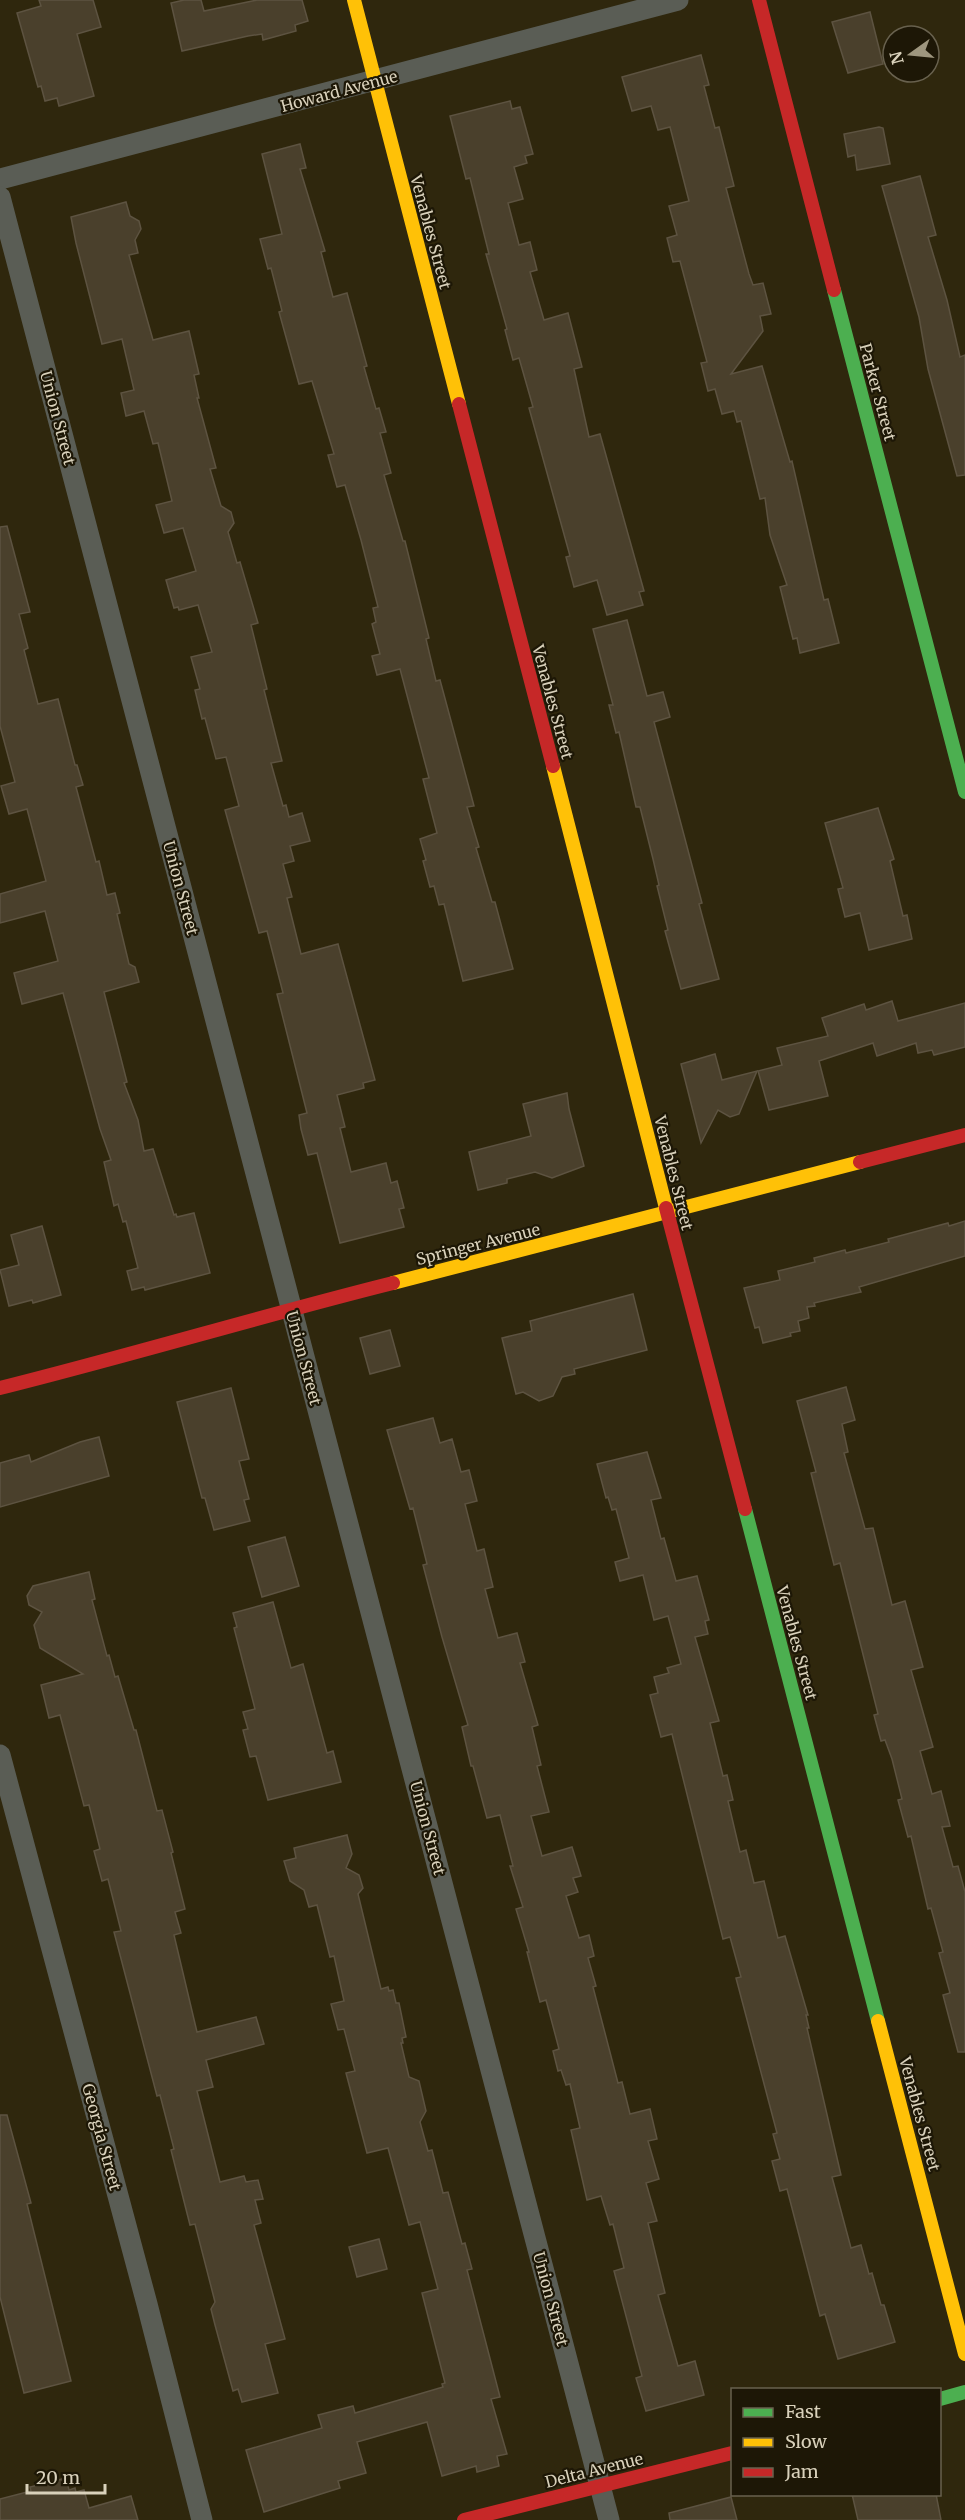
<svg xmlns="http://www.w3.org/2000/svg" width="965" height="2520" font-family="Merriweather,serif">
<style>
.building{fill:#4a402c;stroke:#5d5341;stroke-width:1.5}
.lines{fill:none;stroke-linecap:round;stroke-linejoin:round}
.street{stroke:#5a5d55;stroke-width:21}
.fast{stroke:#4caf50;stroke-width:14}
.slow{stroke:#ffc107;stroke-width:14}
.jam{stroke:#c62828;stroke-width:14}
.labels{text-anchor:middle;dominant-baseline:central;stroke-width:4.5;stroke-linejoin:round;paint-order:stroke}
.street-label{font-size:16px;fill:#d9d1bb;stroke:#1d1706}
</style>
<rect width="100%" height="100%" fill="#2f270d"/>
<g class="building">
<path d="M39 0H93L101 27 77 34 94 96 59 106 57 98 45 101 41 86 38 87 17 13 41 6Z"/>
<path d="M184 0H201L204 11 257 0H302L308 21 295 25 296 31 263 40 262 34 248 36 182 51 171 3Z"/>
<path d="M870 12 883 64 848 73 832 22Z"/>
<path d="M701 55 709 85 704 86 715 128 719 127 734 186 726 188 749 274 753 285 763 283 771 314 760 316 763 331 731 374 762 366 790 462 792 461 824 600 828 599 839 643 800 653 797 638 793 639 780 587 787 585 770 535 765 498 760 499 741 421 737 422 734 411 722 414 715 389 708 391 701 363 707 362 680 261 673 262 667 238 677 235 669 206 689 201 670 127 658 130 651 106 632 111 622 77Z"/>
<path d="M510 101 512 109 520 107 533 154 525 156 527 163 514 167 523 199 508 203 519 245 530 242 537 270 530 272 544 320 568 313 582 367 574 369 589 437 600 434 644 591 639 592 643 605 607 615 597 580 574 587 566 557 570 556 529 408 533 407 519 358 513 360 505 330 507 329 486 254H489L470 178 466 179 450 116Z"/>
<path d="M879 127 883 128 890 164 857 170 855 155 848 157 844 134Z"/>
<path d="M300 144 306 168 300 169 325 251 321 252 333 297 347 293 367 366 364 367 376 409 379 408 386 432 380 433 391 473 384 475 403 541H405L429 638 426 639 436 681 440 680 474 806 467 807 479 847 476 848 492 902H495L513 969 463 981 444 904 439 905 434 886 430 887 423 861 426 860 420 839 437 833 423 779 429 778 400 669 377 675 372 656 380 654 372 624 376 622 373 608 378 607 361 540 345 485 337 487 328 455 334 454 312 381 299 384 279 312 282 311 271 268 268 269 260 239 282 234 262 154Z"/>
<path d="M920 176 936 235 928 237 947 300 960 357 965 355V475L957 476 928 369 919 317 882 186Z"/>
<path d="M126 202 130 216 139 221 141 229 135 240 138 253 129 255 153 340 189 331 199 374 194 375 199 398H197L216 468 210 469 221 506 231 512 234 523 228 532 237 563 240 562 258 623 251 625 267 689 264 690 282 761 271 763 283 806 286 805 289 817 302 813 310 841 290 846 294 861 283 864 292 897 287 898 301 954 338 944 375 1080 363 1083 364 1088 337 1095 345 1127 340 1128 351 1172 386 1163 391 1183 397 1181 404 1208 399 1209 404 1227 340 1243 317 1153 308 1155 301 1129 299 1115 307 1113 277 994 283 993 267 931 259 933 225 810 239 806 226 757 216 759 205 718 202 719 195 690 200 689 191 657 212 652 198 605 179 610 178 607 174 608 166 580 196 571 183 528 164 533 156 505 172 501 158 443 153 444 144 411 126 416 121 393 134 390 122 339 102 344 76 243 71 217Z"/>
<path d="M7 526 30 612 19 614 28 648 24 650 38 704 58 699 75 765H77L83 785 76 787 96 862 99 861 107 895 115 893 120 913 117 914 129 964 135 967 139 982 104 992 127 1082 124 1083 138 1120 144 1151 153 1149 174 1215 176 1214 177 1217 194 1213 210 1273 145 1290 144 1287 132 1290 127 1271 138 1268 126 1221 123 1222 118 1204 114 1206 104 1162 111 1160 100 1129 63 993 22 1004 14 973 58 961 45 911 0 923V894L46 881 27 809 9 814 1 786 15 782 0 726V527Z"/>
<path d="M627 620 647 696 663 692 670 717 654 722 702 903 699 904 719 979 681 989 665 931 668 930 657 886 659 885 653 859 640 807H636L619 732 616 733 609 705H613L593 629Z"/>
<path d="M878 808 894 859 890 861 903 916 907 915 912 939 869 950 860 913 845 917 838 889 843 888 825 823Z"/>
<path d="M892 1001 898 1021 965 1003V1047L934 1055 932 1050 918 1053 916 1043 877 1056 873 1043 819 1061 828 1096 769 1110 758 1071 782 1065 777 1048 828 1036 822 1018 864 1004 866 1010Z"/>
<path d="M715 1054 722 1080 757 1071 739 1114 730 1117 718 1110 701 1143 681 1064Z"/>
<path d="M567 1093 569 1109 584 1166 552 1178 535 1172 507 1179V1183L478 1190 469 1152 531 1136 523 1104Z"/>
<path d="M965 1221V1256L859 1287 861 1292 814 1303 815 1306 807 1307 809 1318 798 1321 800 1331 790 1333 791 1336 763 1343 759 1327 755 1328 744 1288 780 1280 778 1271 815 1262 814 1258 845 1250 846 1253 889 1242 888 1239 948 1223 949 1226Z"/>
<path d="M42 1226 61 1295 33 1303 32 1300 9 1306 0 1270 19 1265 11 1235Z"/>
<path d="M633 1294 647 1350 574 1369 575 1374 562 1377 553 1396 539 1401 523 1392 516 1394 502 1338 532 1331 530 1321Z"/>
<path d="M390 1330 400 1366 370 1374 360 1338Z"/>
<path d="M846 1387 855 1420 842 1424 848 1452 844 1453 865 1529 873 1528 892 1605 905 1601 923 1667 911 1670 933 1747 920 1751 932 1794 941 1791 950 1826 942 1827 953 1867 958 1866 965 1892V2052H958L943 1995 950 1993 939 1953 943 1952 931 1908 928 1909 911 1836 908 1837 898 1800 902 1799 892 1759 885 1740 881 1741 874 1715 878 1714 840 1563 834 1565 811 1473 816 1472 797 1401Z"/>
<path d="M231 1388 249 1459 239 1461 249 1499 244 1500 250 1521 214 1530 205 1498H202L177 1402Z"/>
<path d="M433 1418 440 1443 452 1439 461 1472 469 1470 477 1501 465 1504 477 1551 484 1549 493 1587 485 1589 498 1638 517 1633 525 1662 520 1663 538 1725 532 1727 541 1765 537 1766 549 1812 531 1816 542 1856 572 1847 581 1876 573 1878 578 1892 566 1896 579 1938 589 1935 594 1956 588 1958 596 1986 593 1987 618 2083 622 2082 630 2114 650 2109 657 2139 648 2141 659 2179 646 2183 657 2221 648 2223 665 2293 658 2295 678 2366 695 2361 704 2395 646 2411 636 2378 642 2376 614 2271 624 2268 613 2224 610 2225 601 2196 587 2200 571 2130 580 2128 570 2084 566 2085 561 2070 558 2071 553 2051 559 2049 546 2000 540 2002 527 1952H529L516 1909 523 1907 510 1866H513L500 1815 487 1818 473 1766H471L462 1727 468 1725 442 1637 423 1565 427 1564 413 1508 410 1509 387 1430Z"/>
<path d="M99 1437 109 1476 0 1507V1463L29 1455 31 1462 80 1442Z"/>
<path d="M647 1452 661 1498 651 1500 661 1539 664 1538 676 1581 697 1576 709 1620 705 1621 708 1634 695 1637 719 1721 710 1723 723 1776 727 1775 733 1800 728 1801 740 1852 746 1850 754 1883 764 1881 778 1938 785 1936 808 2015H806L809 2028H807L841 2175 832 2177 851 2248 861 2245 869 2274 872 2273 881 2305H884L895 2342 838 2359 825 2314 820 2316 787 2189 780 2191 772 2161 780 2159 773 2134 777 2133 736 1978 741 1977 730 1937 723 1939 672 1734 661 1737 650 1695 658 1693 654 1677 669 1673 667 1668 681 1664 668 1616 654 1620 643 1575 620 1581 615 1562 629 1558 616 1509 612 1510 608 1497 606 1498 597 1464Z"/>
<path d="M285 1537 299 1586 262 1597 248 1547Z"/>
<path d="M89 1572 95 1599 92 1600 107 1656 109 1655 115 1677 118 1676 134 1730H136L157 1811 162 1810 173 1852 171 1853 185 1909 175 1912 181 1933 174 1935 197 2032 256 2017 264 2044 206 2060 213 2087 197 2091 220 2182 244 2176 246 2182 258 2180 263 2199 255 2200 261 2223 254 2225 285 2339 265 2344 278 2393 242 2402 238 2389 233 2391 215 2325 211 2309 215 2302 195 2224 190 2225 171 2150 174 2149 160 2095 157 2096 114 1932 121 1931 108 1879 102 1881 94 1851 100 1849 89 1805 84 1806 60 1715 49 1718 41 1685 83 1674 40 1648 34 1625 42 1612 29 1605 27 1596 33 1586Z"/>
<path d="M273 1602 291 1668 303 1664 327 1753 333 1751 341 1782 268 1800 256 1756 250 1757 243 1730 248 1729 243 1712 255 1709 234 1628 237 1627 233 1613Z"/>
<path d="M347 1835 352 1854 346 1868 359 1875 363 1888 358 1894 381 1989 388 1987 389 1991 393 1990 396 2003H399L406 2037 402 2038 403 2043H401L409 2077 419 2081 426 2111 420 2122 428 2151 432 2150 443 2193 448 2192 462 2244 465 2243 472 2269 467 2270 500 2397 491 2399 507 2454 497 2456 499 2466 477 2472 476 2466 442 2476 427 2422 357 2442 366 2473 338 2481 340 2488 264 2512 246 2450 322 2428 318 2415 353 2406 355 2413 443 2387 442 2384 445 2383 422 2293 438 2289 420 2222 409 2225 388 2148 367 2153 346 2073 355 2071 344 2029 338 2030 331 2004 344 2001 334 1956 330 1957 317 1905 309 1907 304 1890 290 1881 284 1861 296 1858 294 1848Z"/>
<path d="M0 2115H7L31 2203 27 2204 71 2381 24 2393 0 2297Z"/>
<path d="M379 2239 387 2269 357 2277 349 2247Z"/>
<path d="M66 2478 69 2490 75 2488 76 2492 84 2490 89 2508 131 2496 138 2520H0V2499L31 2491 30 2487Z"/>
<path d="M852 2494H936L941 2520H858Z"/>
<path d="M731 2497 737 2520H670L669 2513Z"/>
</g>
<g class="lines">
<g class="street">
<path d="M0 179 678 0"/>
<path d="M0 197 609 2520"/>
<path d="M0 1755 147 2304 202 2520"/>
</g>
<g class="fast">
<path d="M834 290 965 792"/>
<path d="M745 1509 878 2021"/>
<path d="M940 2399 965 2392"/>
</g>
<g class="slow">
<path d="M354 0 459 404"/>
<path d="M553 766 666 1208"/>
<path d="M393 1283 860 1162"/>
<path d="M878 2021 965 2354"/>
</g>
<g class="jam">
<path d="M759 0 834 290"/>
<path d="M459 404 553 766"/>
<path d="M860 1162 965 1135"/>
<path d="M666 1208 745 1509"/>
<path d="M0 1388C132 1355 261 1316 393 1283"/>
<path d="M464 2520 732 2453"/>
</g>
</g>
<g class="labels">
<g class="street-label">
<text transform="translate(339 91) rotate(-15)">Howard Avenue</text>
<text transform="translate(431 232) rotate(75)">Venables Street</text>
<text transform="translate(878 392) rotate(75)">Parker Street</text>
<text transform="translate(58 418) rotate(75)">Union Street</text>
<text transform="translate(553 702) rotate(75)">Venables Street</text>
<text transform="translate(181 888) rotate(75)">Union Street</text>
<text transform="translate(674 1173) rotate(76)">Venables Street</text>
<text transform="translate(478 1244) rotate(-14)">Springer Avenue</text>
<text transform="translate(304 1358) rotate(75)">Union Street</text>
<text transform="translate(797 1643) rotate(75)">Venables Street</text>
<text transform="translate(428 1828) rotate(75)">Union Street</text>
<text transform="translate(920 2114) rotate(75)">Venables Street</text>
<text transform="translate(102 2137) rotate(75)">Georgia Street</text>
<text transform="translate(551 2299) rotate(75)">Union Street</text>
<text transform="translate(594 2470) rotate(-14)">Delta Avenue</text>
</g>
</g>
<rect x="731" y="2388" width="210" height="108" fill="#1d1706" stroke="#68614e" stroke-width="1.5"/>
<rect x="743" y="2408" width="30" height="9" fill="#4caf50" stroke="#68614e" stroke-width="1.5"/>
<text x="785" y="2418" font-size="18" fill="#d9d1bb">Fast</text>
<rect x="743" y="2438" width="30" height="9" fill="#ffc107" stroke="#68614e" stroke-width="1.5"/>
<text x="785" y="2448" font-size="18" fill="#d9d1bb">Slow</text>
<rect x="743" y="2468" width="30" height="9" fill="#c62828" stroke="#68614e" stroke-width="1.5"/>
<text x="785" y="2478" font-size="18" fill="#d9d1bb">Jam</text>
<g transform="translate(911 54) rotate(255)"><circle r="28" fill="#1d1706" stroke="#68614e" stroke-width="1.5"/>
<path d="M0-4.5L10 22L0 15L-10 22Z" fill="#9e967e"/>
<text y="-9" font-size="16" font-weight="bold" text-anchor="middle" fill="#d9d1bb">N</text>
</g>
<path d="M27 2484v9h78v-9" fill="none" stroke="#d9d1bb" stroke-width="3"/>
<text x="36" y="2484" font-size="18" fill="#d9d1bb" stroke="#1d1706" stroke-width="4.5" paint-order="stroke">20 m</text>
</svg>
